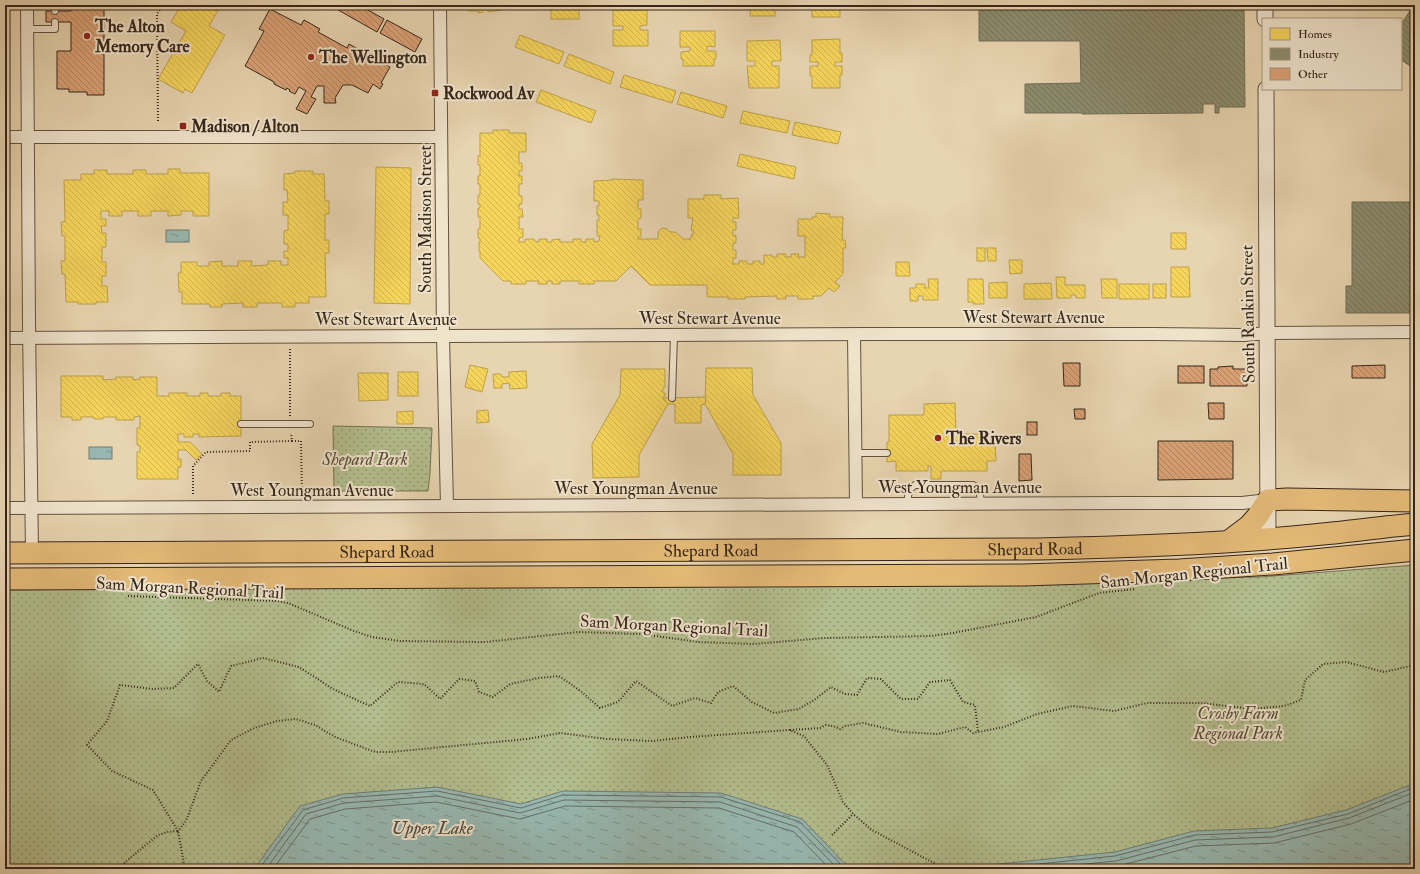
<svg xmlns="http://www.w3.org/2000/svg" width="1420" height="874" font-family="'IM FELL Double Pica',serif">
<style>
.park{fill:url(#park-dots);stroke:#757254}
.water{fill:url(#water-ripples);stroke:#717d74}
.homes{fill:url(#homes-back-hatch);stroke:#bda048}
.industry{fill:url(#industry-back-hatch);stroke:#726d55}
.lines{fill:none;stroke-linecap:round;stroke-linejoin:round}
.shore{stroke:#676e65;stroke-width:1}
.building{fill:url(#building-back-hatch);stroke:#37261a}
.service-casing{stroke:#635240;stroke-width:8}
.minor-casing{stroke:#635240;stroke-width:14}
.tertiary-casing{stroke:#635240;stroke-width:17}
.trunk-casing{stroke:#37261a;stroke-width:23}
.path{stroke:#37261a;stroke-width:2;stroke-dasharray:1 2;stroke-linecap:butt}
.service{stroke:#efe3cc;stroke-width:6}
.minor{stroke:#efe3cc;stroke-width:12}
.tertiary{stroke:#efe3cc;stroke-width:15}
.trunk{stroke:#e4ba78;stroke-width:21}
.poi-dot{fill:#8f2418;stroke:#efe3cc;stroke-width:1.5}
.labels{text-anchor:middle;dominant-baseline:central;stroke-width:4;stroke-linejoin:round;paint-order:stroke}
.poi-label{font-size:17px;font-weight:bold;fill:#37261a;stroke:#efe3cc;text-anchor:start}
.street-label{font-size:17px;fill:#37261a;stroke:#efe3cc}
.park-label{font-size:17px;font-style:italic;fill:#564c37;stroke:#efe3cc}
.water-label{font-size:18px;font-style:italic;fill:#4f4a40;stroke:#efe3cc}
</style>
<defs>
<pattern id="park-dots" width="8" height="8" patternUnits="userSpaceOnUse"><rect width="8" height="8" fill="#b3bd8d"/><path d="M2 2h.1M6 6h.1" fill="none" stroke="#929972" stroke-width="1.8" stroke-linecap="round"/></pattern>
<pattern id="water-ripples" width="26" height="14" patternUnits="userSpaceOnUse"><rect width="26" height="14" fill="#97b7b0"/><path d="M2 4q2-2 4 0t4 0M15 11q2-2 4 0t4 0" fill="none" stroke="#7c958e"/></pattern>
<pattern id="homes-back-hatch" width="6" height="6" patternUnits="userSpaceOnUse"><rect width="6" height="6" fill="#f6d55c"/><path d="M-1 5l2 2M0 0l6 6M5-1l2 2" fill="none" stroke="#d4b74f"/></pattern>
<pattern id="industry-back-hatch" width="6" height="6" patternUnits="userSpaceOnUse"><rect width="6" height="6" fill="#8c8c6e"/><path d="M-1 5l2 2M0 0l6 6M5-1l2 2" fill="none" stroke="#73725a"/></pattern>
<pattern id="building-back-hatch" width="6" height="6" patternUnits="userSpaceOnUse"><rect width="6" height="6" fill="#dba277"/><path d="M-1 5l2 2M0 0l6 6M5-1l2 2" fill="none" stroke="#b28461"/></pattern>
</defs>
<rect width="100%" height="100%" fill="#e7d4b0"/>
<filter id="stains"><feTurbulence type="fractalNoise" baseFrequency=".005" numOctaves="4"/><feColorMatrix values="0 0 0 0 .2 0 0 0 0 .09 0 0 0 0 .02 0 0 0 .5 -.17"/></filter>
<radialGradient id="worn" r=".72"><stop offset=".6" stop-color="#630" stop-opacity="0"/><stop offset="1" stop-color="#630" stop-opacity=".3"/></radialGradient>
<g class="park">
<path d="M333 426 432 428 430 473 428 491H334Z"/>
<path d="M1415 565V869H5V590L1260 577Z"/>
</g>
<g class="water">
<rect x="166" y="230" width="23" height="12"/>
<rect x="89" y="447" width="23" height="12"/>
<path d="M1415 783V869H988L999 864 1115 852 1194 831 1272 828 1346 810Z"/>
<path d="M437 787 521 804 563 791 721 793 802 819 850 869H254L300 806 343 794Z"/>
</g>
<g class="homes">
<path d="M181 5H221L209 26 225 35 192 93 185 89 183 93 158 79 186 31 171 22Z"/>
<path d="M468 5H483V12L478 13V11H468Z"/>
<path d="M488 5H502V10L488 12Z"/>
<rect x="551" y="5" width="28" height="14"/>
<rect x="665" y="5" width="22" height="1"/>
<path d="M691 5H713V6H701V8H691Z"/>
<rect x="750" y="5" width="25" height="11"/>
<rect x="812" y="5" width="28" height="12"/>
<path d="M613 10H647V25L640 26V30H648V46H613V30H623V26H613Z"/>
<path d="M680 31H715V47L707 46V51H716V59H714V66H683V59H681V52L690 51V47H680Z"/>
<path d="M520 35 564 52 559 64 515 47Z"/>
<path d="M840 39V53H842V62H835V66H842V75H840V88H812V76H810V66H818V62H810V55H812V40Z"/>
<path d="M780 40 781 61H772V66H779V88H749L747 66H755V61H747V41Z"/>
<path d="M569 54 614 72 610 84 564 66Z"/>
<path d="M624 75 676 91 672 103 620 87Z"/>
<path d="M541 90 596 111 591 123 536 102Z"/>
<path d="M681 92 727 106 723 118 677 104Z"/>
<path d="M743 111 790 121 787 133 740 123Z"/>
<path d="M795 122 841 132 838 144 792 135Z"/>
<path d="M493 130H509V133H526V152H519V163H522V171H519V176H522V184H519V196H522V204H519V209H522L523 217H519V229H523V237L519 238V242H525V239H534V241L539 242V239H547V242H552V240L560 239V242H573V239H581V242H586V239H594V242L599 241 600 236H597V220H599V215H597V206H599V201H594V181L612 180V179L643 180V200H638V209H641V218L638 219V229H641V237H638V239H658V232L662 228 667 229 670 232H675L684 239H691V235H693V230H691L693 218H688V199H704V195H721V199L738 198 739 218H733V222H736V230H733V236L736 235V243H733V250H736V258H733V264H739V261H747V264H753V261H760V264H764V255H772V257H777V254H786V257H791V254H799L798 257H805V236H798V219H812V217H816V213L830 214V217H843L842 240H845L846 248H843V274L835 282 840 286 834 292 829 288 821 296H813V299H798V296H785L786 299H777V296L745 297V299H728V297H707V285H650L631 266 616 281H594V284H579V281H560V284H552V281H547V284H538V281H526V284H511V281H503L480 258V251H479V242L480 243V238H478V229H480V217H478V208H480V204H478V195H480V184H478V176H480V165H478V156H480V133H493Z"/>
<path d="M740 154 796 167 794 179 737 166Z"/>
<path d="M376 167 411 168 410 304 374 303Z"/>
<path d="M168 169H180V173H209V216H193V211H181V215L168 216V211H151V216H138V211H122V216H109V211H101V219H106V226H101L102 233H106V247H102V262H106V276H102V286H107L108 302H96V304H78V302H66L65 274H62L61 261H65V236H62L61 222H65L64 180H81V174H94V170H107V174H133V170H146V174H168Z"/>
<path d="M295 171H313V174H324L325 201H329V214H325V240H329V253H325L326 297H309V303H295V307H282V303H257V307H243V303L222 304V307H210V304H182V292H179L178 273H181V262H197V266H209V262L222 261V266H238V261H252L251 266 268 265V261H281V265H288V258H284V251H288V244H284V231L288 230V215H283V202H288L287 190H284V174L295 173Z"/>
<rect x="1171" y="233" width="15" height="16"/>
<rect x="977" y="248" width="8" height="13"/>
<path d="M987 248H996V261H988Z"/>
<path d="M1009 260H1022V273L1010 274Z"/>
<path d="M896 262H909L910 276H896Z"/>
<path d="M1171 267H1189L1190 297H1171Z"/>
<path d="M1056 277H1065V285H1085V298H1076V295H1071V298H1057Z"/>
<path d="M928 279H938V300H923V296H918V301H910V288H916V284H925V288H929Z"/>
<path d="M968 279H983L984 304H973V302H968Z"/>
<path d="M1101 279H1117V298H1102Z"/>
<path d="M1007 282V298H989V283Z"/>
<path d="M1051 283 1052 299H1024V284Z"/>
<rect x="1119" y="284" width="30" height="15"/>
<rect x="1153" y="284" width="13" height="14"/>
<path d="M470 365 488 369 482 392 465 387Z"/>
<path d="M706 368H752L753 395 781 443V475H733V454L705 404Z"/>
<path d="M621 369H665V386L662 391 666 394 663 398 668 404 639 455V477L593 478 592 444 620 395Z"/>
<path d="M526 371 527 388 510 389 509 383 502 384V388H494L493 374H501L502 377H509V372Z"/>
<rect x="398" y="372" width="20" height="24"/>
<path d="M358 373H388V400L359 401Z"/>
<path d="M61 376H103V380L116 379V377H133V380L140 379V377H157V396H169V393H187V396H200V393H208V396H221V393H230V396H241V436L199 437V434H193V437H184V434H178V442H190L202 454 196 460 186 450H178V459H181V467H178V479H137V452H140V446L137 445V428H140V416L134 417V420H116V417H103V419H94V417H81V420H72V417H61Z"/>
<path d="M706 397 705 404 701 405V423H675V404H668L663 398Z"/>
<path d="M955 403 956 434H987V442H995L996 461H987V471H941V479H931V466H928V471H896V461L887 462V442H889V415H924V404Z"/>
<path d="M488 410 489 422 477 423V411Z"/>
<path d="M413 411V424H397V412Z"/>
</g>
<g class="industry">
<path d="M979 5H1244L1245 107H1219V113H1215V104H1203V113L1082 114V113H1025V84L1081 83 1080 41H979Z"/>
<path d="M1414 5H1415V69L1401 60V24Z"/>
<path d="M1352 202H1415V313H1346V286H1352Z"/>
</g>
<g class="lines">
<g class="shore">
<path d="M259 869 303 810 343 798 437 791 521 808 563 795 721 797 800 822 845 869"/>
<path d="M266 869 306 814 344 803 437 796 520 813 564 800 720 802 797 827 838 869"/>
<path d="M273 869 310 819 345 809 436 802 520 819 565 806 719 808 794 832 830 869"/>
<path d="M998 869 1001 868 1115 856 1195 835 1272 832 1348 814 1415 787"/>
<path d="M1035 869 1116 861 1195 840 1273 837 1349 818 1415 792"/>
<path d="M1093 869 1118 866 1196 846 1274 843 1351 824 1415 799"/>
</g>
</g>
<g class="building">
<path d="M71 5H113V8H104V95H87V92H69V89H57V51H71V22H46V11H71Z"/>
<path d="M334 5H359L384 19 377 32 333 7Z"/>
<path d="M270 9 301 25 304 20 320 29 318 32 347 48 349 44 390 67 381 83 383 84 380 89 373 84 368 93 352 85H343L335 98 336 103H324V86H317L311 97 316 99 307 114 296 109 306 91 299 87 295 94 289 91 290 90 287 88 286 90 274 84V82L245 66 264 31 259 29Z"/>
<path d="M387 20 422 39 415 52 380 33Z"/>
<path d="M1063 363H1080V386H1064Z"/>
<path d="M1385 365V378H1352V366Z"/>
<rect x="1178" y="366" width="26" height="17"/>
<path d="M1233 366V369H1247V386H1210V369H1218V367Z"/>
<path d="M1208 403H1224V419H1209Z"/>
<path d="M1074 409H1085V419H1075Z"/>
<rect x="1027" y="422" width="10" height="13"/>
<rect x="5" y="439" width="3" height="38"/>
<path d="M1158 441H1233V479L1158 480Z"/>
<path d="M1019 454H1031L1032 480 1019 481Z"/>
</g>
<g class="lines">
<g class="service-casing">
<g id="service">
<path d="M55 5V11"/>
<path d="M27 29H55V22"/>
<path d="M672 398 674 335"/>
<path d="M241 424H310"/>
<path d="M856 453H887"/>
<path d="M907 504 909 490 915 485H973C981 489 980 496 981 504"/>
</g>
</g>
<g class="minor-casing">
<g id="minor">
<path d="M27 5 29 325 32 553"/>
<path d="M440 5 443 336 447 506"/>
<path d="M5 137H441"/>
<path d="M854 335 856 504"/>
<path d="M5 338 869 334H1153L1245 335 1268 333 1415 332"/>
<path d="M5 508 1129 503H1242L1268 500"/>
</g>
</g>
<g class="tertiary-casing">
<g id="tertiary">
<path d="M1265 5V19"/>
<path d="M1266 89 1268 538"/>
</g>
</g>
<g class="trunk-casing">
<g id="trunk">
<path d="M1229 541 1249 526 1257 517 1268 500 1287 499 1415 501"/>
<path id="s1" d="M5 553 1038 549C1130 547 1222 544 1313 535 1347 532 1381 527 1415 524"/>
<path d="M5 579 1023 575 1179 570 1273 564 1415 550"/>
</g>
</g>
<g class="path">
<path d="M158 121 157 14 163 5"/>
<path d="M290 416V349"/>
<path d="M292 441H301L302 494"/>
<path d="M193 494V466L206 452 250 451V442L292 441 291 433"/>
<path d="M128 596 277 601 288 603 354 631 372 637 400 641 485 642 578 632 642 634 698 642 754 644 824 638 931 636 953 633 1036 617 1099 593 1135 589"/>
<path d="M790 730 820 728 826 725 833 726 840 729 845 726 863 723 901 732 938 734 965 727 973 733 1004 727 1037 714 1073 706 1114 711 1147 703H1202L1252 709 1284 706 1301 700 1305 680 1323 664 1346 662 1384 672 1415 665"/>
<path d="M832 835 853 814"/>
<path d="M117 869 158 835 168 832 178 831 185 869"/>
<path d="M138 869 170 866 184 867"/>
<path d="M945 869 872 830 853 814 843 802 827 765 804 736 789 730 690 737 652 741 607 739 560 733 527 739 391 752H375L335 737 315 725 296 719 277 721 254 728 231 740 201 781 186 821 178 831 153 790 112 771 87 745 107 721 120 685 152 689 174 688 198 664 207 681 219 692 231 666 263 658 299 667 333 689 370 706 398 682 424 684 440 699 459 679 475 681 479 692 493 697 510 684 539 678 559 676 582 692 600 708 618 702 636 681 672 706 695 698 711 703 718 692 733 686 752 702 774 713 799 709 814 700 831 687 845 694 857 695 867 678 881 679 901 699H918L930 682 950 680 963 702 975 705 978 732"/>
</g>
<use href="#service" class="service"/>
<use href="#minor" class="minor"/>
<use href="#tertiary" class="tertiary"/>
<use href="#trunk" class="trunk"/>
</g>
<g class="poi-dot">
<circle cx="87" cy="36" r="4"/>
<circle cx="311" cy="57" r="4"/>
<rect x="431" y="89" width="8" height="8" rx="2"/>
<rect x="179" y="122" width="8" height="8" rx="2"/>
<circle cx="938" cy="438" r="4"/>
</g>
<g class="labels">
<g class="poi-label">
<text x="95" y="26">The Alton<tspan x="95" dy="20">Memory Care</tspan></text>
<text x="319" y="57">The Wellington</text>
<text x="443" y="93">Rockwood Av</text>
<text x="191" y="126">Madison / Alton</text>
<text x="946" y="438">The Rivers</text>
</g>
<g class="street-label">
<text transform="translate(425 219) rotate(-90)">South Madison Street</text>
<text transform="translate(1248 314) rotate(-91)">South Rankin Street</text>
<text x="1034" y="317">West Stewart Avenue</text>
<text x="710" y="318">West Stewart Avenue</text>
<text x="386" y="319">West Stewart Avenue</text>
<text x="960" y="487">West Youngman Avenue</text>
<text x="636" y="488">West Youngman Avenue</text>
<text x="312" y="490">West Youngman Avenue</text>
<text stroke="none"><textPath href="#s1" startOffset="1030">Shepard Road</textPath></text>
<text stroke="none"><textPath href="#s1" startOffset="706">Shepard Road</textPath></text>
<text stroke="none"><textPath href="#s1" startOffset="382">Shepard Road</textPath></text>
<text transform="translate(1194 573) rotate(-6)">Sam Morgan Regional Trail</text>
<text transform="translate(190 588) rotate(3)">Sam Morgan Regional Trail</text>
<text transform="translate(674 626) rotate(3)">Sam Morgan Regional Trail</text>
</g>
<g class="park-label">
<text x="365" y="459">Shepard Park</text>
<text x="1238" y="713">Crosby Farm<tspan x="1238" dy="20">Regional Park</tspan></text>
</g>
<g class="water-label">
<text x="432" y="828">Upper Lake</text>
</g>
</g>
<rect width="1420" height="874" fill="none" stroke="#e7d4b0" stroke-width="20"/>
<rect x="6" y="6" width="1408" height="862" fill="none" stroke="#37261a" stroke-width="2"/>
<rect x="10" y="10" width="1400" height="854" fill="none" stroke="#37261a"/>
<rect x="1262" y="18" width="140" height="72" fill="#efe3cc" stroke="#a59785"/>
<rect x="1270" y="28" width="20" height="12" fill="#f6d55c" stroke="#a59785"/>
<text x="1298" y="38" font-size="12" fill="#37261a">Homes</text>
<rect x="1270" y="48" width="20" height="12" fill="#8c8c6e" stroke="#a59785"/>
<text x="1298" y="58" font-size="12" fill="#37261a">Industry</text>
<rect x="1270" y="68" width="20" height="12" fill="#dba277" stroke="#a59785"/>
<text x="1298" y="78" font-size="12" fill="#37261a">Other</text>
<rect width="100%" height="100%" filter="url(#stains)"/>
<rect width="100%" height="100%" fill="url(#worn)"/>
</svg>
